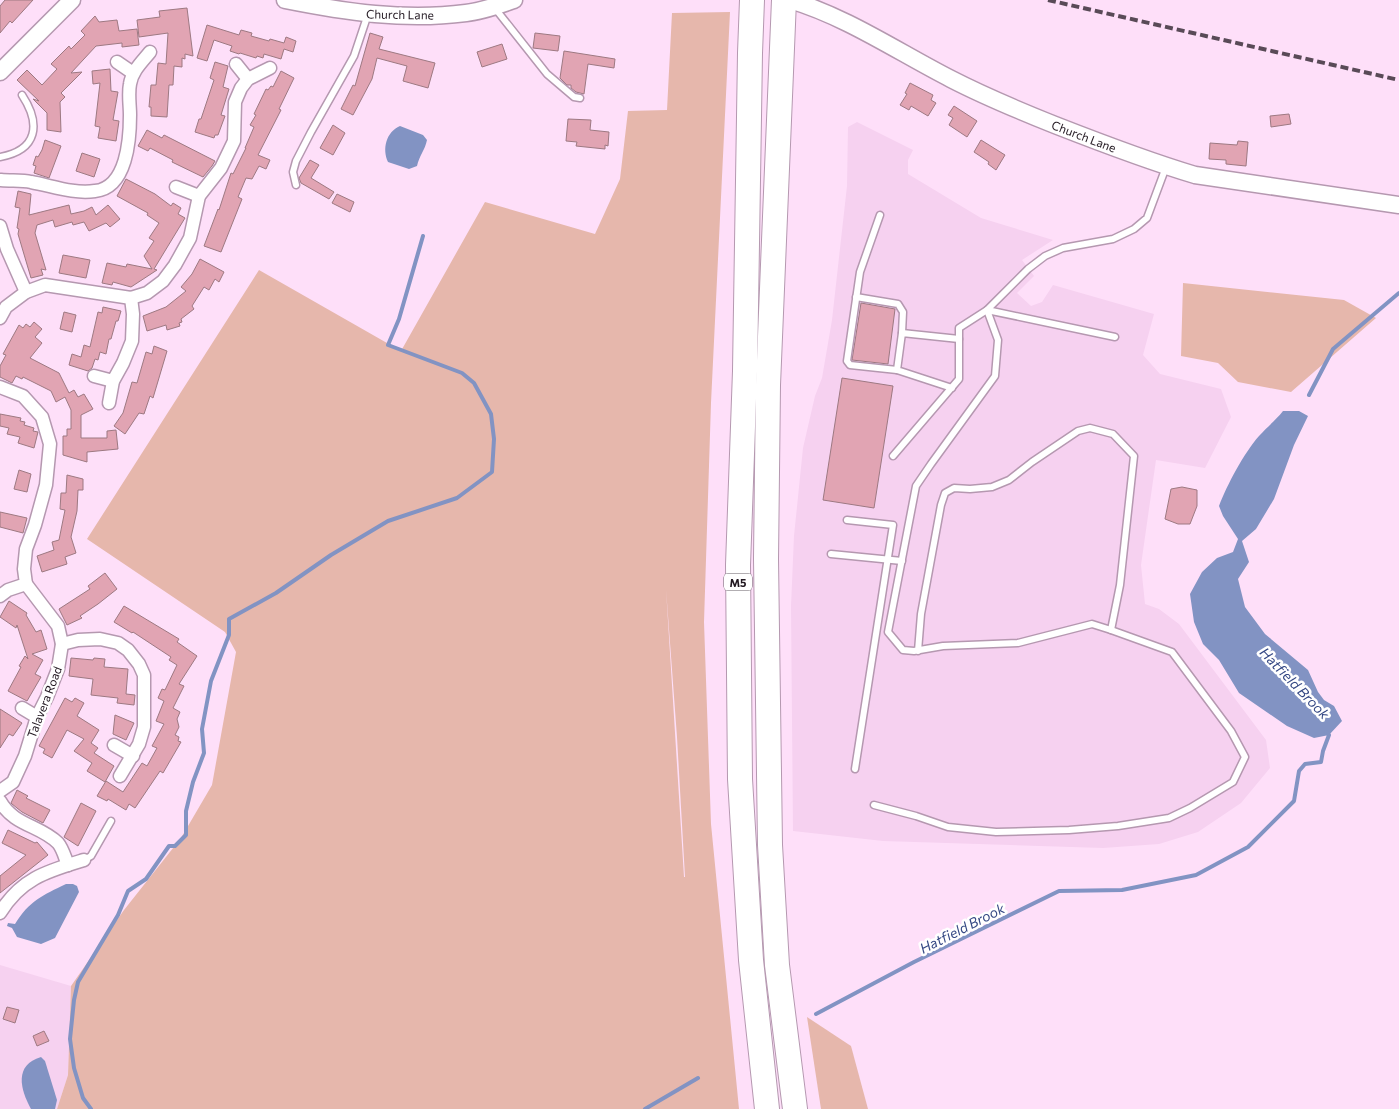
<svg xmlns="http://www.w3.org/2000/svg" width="1399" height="1109" font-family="Commissioner,sans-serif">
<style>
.built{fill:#f6d1f0}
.green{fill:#e6b7ac;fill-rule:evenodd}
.water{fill:#8293c3}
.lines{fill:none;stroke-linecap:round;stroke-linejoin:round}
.stream{stroke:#8293c3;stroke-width:4}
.building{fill:#e1a4b3;stroke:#9d7982}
.service-casing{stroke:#b598b0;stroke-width:9}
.minor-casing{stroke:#b598b0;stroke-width:15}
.tertiary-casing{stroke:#b598b0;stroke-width:19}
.motorway-casing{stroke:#b598b0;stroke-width:26}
.service{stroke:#fff;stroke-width:6}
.minor{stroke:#fff;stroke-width:12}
.tertiary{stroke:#fff;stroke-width:16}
.motorway{stroke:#fff;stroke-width:24}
.rail{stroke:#594a57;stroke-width:4;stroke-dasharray:8 4;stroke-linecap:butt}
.labels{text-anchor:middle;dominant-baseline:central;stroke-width:5;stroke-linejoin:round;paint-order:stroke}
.shield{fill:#fff;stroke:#645d64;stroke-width:1}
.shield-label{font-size:11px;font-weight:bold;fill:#221821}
.street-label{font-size:12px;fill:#221821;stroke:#fff}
.water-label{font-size:14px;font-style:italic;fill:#354884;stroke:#fff}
</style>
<rect width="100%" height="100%" fill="#fedff9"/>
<g class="built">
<path d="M857 122 913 150 908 160V174L981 218 1053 240 1022 260 1034 276 1017 293 1031 306 1042 302 1053 285 1154 314 1143 355 1160 374 1221 389 1231 417 1205 468 1156 460 1141 565 1145 604 1159 609 1179 624 1266 740 1270 768 1241 803 1198 832 1159 844 1103 848 883 841 793 831 791 606 794 536 803 448 815 396 822 378 832 320 847 186 848 127Z"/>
<path d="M0 965 71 986 68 1075 57 1109H0Z"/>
</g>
<g class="green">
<path d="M730 12 711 403 704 622 711 824 739 1109H57L68 1075 71 986 124 910 181 838 212 785 236 652 225 632 87 539 259 270 401 351 485 202 595 234 620 179 628 111 667 110 672 13ZM666 589 677 737 685 877H684Z"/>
<path d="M1183 283 1344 300 1376 318 1291 392 1238 382 1218 363 1181 356Z"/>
<path d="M807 1017 851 1046 868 1109H821Z"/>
</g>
<g class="water">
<path d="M400 126 423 135 427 140C425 150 419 156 417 166L409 169 388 162C382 149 386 132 400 126Z"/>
<path d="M1283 411H1299L1308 416 1294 445 1274 499 1256 529 1242 541 1249 562 1238 579 1245 607 1265 634 1308 670 1318 692 1324 700 1334 706 1342 721 1329 735 1314 738 1287 726 1239 693 1219 660 1203 644 1194 622 1190 594 1202 572 1217 558 1233 552 1238 539 1223 516 1219 506C1227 485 1244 453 1259 436 1267 427 1276 420 1283 411Z"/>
<path d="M66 884H73L77 886 79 892 55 938 41 944 17 937 12 928 7 926 8 923 15 924C29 901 43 895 66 884Z"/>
<path d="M41 1057 45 1061 57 1100 55 1109H31C20 1089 14 1065 41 1057Z"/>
</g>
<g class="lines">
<g class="stream">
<path d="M1309 395 1333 349 1399 293"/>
<path d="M816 1014 914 962 1059 891 1122 890 1196 875 1248 847 1294 801 1299 771 1305 764 1321 762 1323 751 1329 735 1326 732"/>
<path d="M91 1109 83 1098 74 1068 70 1039 74 1000 78 982 118 915 128 891 146 879 169 846H175L186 835V811L193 782 204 753 202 729 211 681 229 635V619L276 593 331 555 388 521 457 498 492 472 494 439 491 414 474 383 462 373 388 345 399 319 423 236"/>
<path d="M645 1109 698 1078"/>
</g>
</g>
<g class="building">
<path d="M5 0H33L12 23 10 21 0 33V6Z"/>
<path d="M187 8 193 56 185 54V59L182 58V67L174 66 173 85H169L167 117 151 116V107H149L151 85H156L158 63 166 64 168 33 139 37 137 20 160 17 159 11Z"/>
<path d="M95 16 99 22 117 20 119 31 137 29 139 45 122 47V43L96 46 71 73 82 72 61 93 65 97 60 102 61 132 47 130V113L33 99 39 101 17 80 27 70 42 85 57 69 51 64 69 46 71 49 85 35 81 31Z"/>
<path d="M207 25 239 35 241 30 252 33 251 36 269 41 270 39 284 43 286 37 296 41 293 52 284 49 281 59 264 54 263 58 257 56 256 58 240 53 239 54 230 51 232 46 214 40 207 61 197 58Z"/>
<path d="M370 33 383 37 379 49 435 63 428 88 403 81 407 66 377 58 372 79 353 115 341 109 353 85 355 86Z"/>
<path d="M535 33 560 36 558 51 533 48Z"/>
<path d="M502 44 507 59 482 67 477 52Z"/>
<path d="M564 51 615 59 614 68 588 64 584 94 576 92 571 88V85H567L560 78Z"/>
<path d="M215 62 228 66 223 87 229 89 221 115 225 116 218 135H215L214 138 195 132 199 119H201L214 80 210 78Z"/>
<path d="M110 69 111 91 118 92 113 120 119 121 116 141 98 138 100 127 95 126 100 83 93 84 92 71Z"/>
<path d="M281 71 294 78 279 109 281 110 258 155 270 160 266 169 259 166 252 179 246 178 238 197 242 199 221 252 204 246 218 209 219 210 231 173 233 174 246 148H245L254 127 250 125 256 115 254 114 266 89 268 90 271 86 273 87Z"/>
<path d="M910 83 933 95 931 100 936 103 928 116 911 106 909 110 900 105 907 94 905 93Z"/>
<path d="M954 106 977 121 967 137 949 125 953 118 948 115Z"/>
<path d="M1289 114 1291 124 1271 127 1270 116Z"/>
<path d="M568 119 591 120 590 130 609 132 608 146 605 145V149L576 146 577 142 566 141Z"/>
<path d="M333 125 345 133 333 155 320 148Z"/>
<path d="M147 130 162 138 164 135 215 161 212 166 203 177 172 162 173 160 150 148 148 151 138 146Z"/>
<path d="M45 140 61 146 49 178 34 173 36 166 33 165 36 156 38 157 42 150Z"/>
<path d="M981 140 1005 155 996 170 988 164 989 162 974 152Z"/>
<path d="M1238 141 1248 142 1246 166 1226 164V160L1209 159 1210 143 1237 145Z"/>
<path d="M82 153 100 159 94 177 76 171Z"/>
<path d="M310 160 319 165 311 178 334 192 329 199 301 183 299 178Z"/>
<path d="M126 179 155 194 171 206 173 203 181 208 178 214 185 218 154 269 157 270 131 287 113 282 112 285 102 283 107 263 126 267 127 264 152 269 144 256 154 241 149 238 159 223 147 215 148 213 117 196Z"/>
<path d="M18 191 31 194 29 215 69 205 71 214 84 211 92 207 96 215 108 205 120 219 110 227 106 223 89 231 84 222 73 225 72 222 55 227 53 220 37 225 35 233 46 270 41 269 43 275 31 278 18 234 19 229 17 228 20 208 15 207Z"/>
<path d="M337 194 354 202 350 212 332 203Z"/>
<path d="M63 255 90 260 86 278 59 273Z"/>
<path d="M200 259 224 272 219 282 215 279 209 290 204 287 192 306 194 309 181 319 182 322 179 323 180 326 167 330 166 325 147 331 143 316 166 307 186 291 181 287 192 274Z"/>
<path d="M861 303 895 309 888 364 852 360Z"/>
<path d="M103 307 121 311 118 321H116L111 339H109L106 354 100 352 98 360 95 359 92 368 88 371 69 365 72 354 81 357 84 345 90 347 98 312 102 313Z"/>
<path d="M64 312 76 315 72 332 60 329Z"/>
<path d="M34 322 42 329 35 337 42 343 30 358 59 373 69 393 74 390 78 397 84 394 93 409 81 415V438H107V431L116 430 118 449 87 452V462L63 455V436H67V429H71V410L65 397 56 402 51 391 23 377 22 379 16 376 12 383 0 377V366L6 355 3 354 19 325 23 328 26 324 30 327Z"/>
<path d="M154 346 167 351 153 398 150 396 144 414 139 413 125 434 114 426 123 413 132 382 137 383 146 352 152 354Z"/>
<path d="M842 378 893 386 874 508 823 500Z"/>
<path d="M0 414 21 418 20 421 25 422 24 425 34 428 33 431 38 432 34 448 18 443 20 437 7 434 9 428 0 426Z"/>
<path d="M19 470 31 474 27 492 14 489Z"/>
<path d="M67 475 83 479V490H78L77 511 71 537 76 553 65 557 67 564 42 572 37 556 54 550 52 542 59 540 65 510 60 509 61 493H66Z"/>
<path d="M1182 487 1197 490V506L1190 524H1178L1165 519 1171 489Z"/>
<path d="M0 512 27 518 23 533 0 527Z"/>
<path d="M105 573 117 589 98 604 80 616 82 618 67 625 59 609 90 589 88 586Z"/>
<path d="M9 601 27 613 26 615 36 632 41 630 47 649 32 654 43 660 35 674 41 677 27 701 8 691 21 667 19 666 25 656 28 659 17 625 16 628 0 617Z"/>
<path d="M124 606 179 639 177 642 197 656 179 684 184 686 173 708 180 712 177 719 179 727 175 735 179 737 178 741 181 742 163 773 160 771 135 808 129 804 126 810 108 799 107 801 97 796 106 781 123 792 142 763 147 766 157 748 152 746 164 724 156 721 164 701 158 698 162 689 165 690 177 665 169 660 171 657 133 632 132 633 114 622Z"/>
<path d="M71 658 93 660 94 658 105 659 104 667 128 669 126 694 135 695 134 705 117 703 118 698 91 695 93 679 69 676Z"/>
<path d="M65 698 72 702 75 698 84 703 77 716 99 730 91 743 98 748 94 753 114 766 105 782 87 771 92 763 74 751 84 739 67 730 52 758 43 753 45 749 39 746Z"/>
<path d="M0 709 22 723 13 736 9 734 0 748Z"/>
<path d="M115 715 134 723 126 740 113 734Z"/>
<path d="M17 790 28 796 26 798 50 810 43 823 22 812 12 804 11 803Z"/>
<path d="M81 803 96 811 78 846 64 837Z"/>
<path d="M8 830 35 843 37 842 48 855 0 893V876L26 855 2 843Z"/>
<path d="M7 1007 19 1010 15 1023 3 1019Z"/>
<path d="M44 1031 49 1041 37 1046 33 1036Z"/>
</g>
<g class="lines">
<g class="service-casing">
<g id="service">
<path d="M494 7 547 74 574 97 580 98"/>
<path d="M0 157C38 150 41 124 22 95"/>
<path d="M296 185 293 172 296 161 311 132 354 56 368 14"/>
<path d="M880 215 860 272 847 361 850 365 897 370"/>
<path d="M856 297 898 304 903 312 902 333"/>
<path d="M952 388 897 370 902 333 959 339"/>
<path d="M893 456 959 379V328L987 310 1115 337"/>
<path d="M847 520 893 525 855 769"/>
<path d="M831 554 902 561"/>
<path d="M918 651 921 614 941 505 945 493 954 488 970 489 992 487 1009 480 1032 462 1078 431 1090 428 1113 434 1134 456 1120 585 1111 630 1092 624 1018 643 943 646 914 651 903 650 888 632 916 486 931 464 995 376 998 340 987 310 1028 269 1045 256 1063 248 1113 239 1134 229 1147 218 1166 167"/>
<path d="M874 805 916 816 948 827 996 832 1069 830 1118 826 1169 818 1190 808 1233 782 1245 757 1231 731 1172 652 1111 630"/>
<path d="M84 860 91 856 111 821"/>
</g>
</g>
<g class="minor-casing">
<g id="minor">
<path d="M117 62 133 73"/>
<path d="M236 64 248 79"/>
<path d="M1 180C11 181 22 180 31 182 53 186 73 194 95 191 127 188 130 139 130 115 130 105 128 94 130 84 132 71 142 62 150 52"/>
<path d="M176 187 199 196"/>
<path d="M0 226 7 249 26 292"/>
<path d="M0 318 6 307 26 292 45 285 131 298 147 293 163 281 175 265 190 238 199 196 221 168 234 141 235 102 241 88 248 79 270 68"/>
<path d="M94 376 113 381"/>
<path d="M0 387 23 396 42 417 50 444 46 485 35 525 26 549 24 569 26 584 8 590 0 596"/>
<path d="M109 403 113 381 123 363 132 341 133 314 131 298"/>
<path d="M62 644 78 640 100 639 118 643 128 650 139 664 144 675V727L139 744 120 776"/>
<path d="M22 708 37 717"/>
<path d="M114 745 133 756"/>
<path d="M0 791 13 782 25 756 37 717 47 697 58 669 62 644 58 626 26 584"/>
<path d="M0 801C14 826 40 825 58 843 63 849 65 858 68 865"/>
<path d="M0 913C21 878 48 871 84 860"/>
</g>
</g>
<g class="tertiary-casing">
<g id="tertiary">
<path d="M285 0C345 12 405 21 466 13 483 11 499 5 514 0"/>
<path d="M790 0C847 17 898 52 951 79 984 96 1020 111 1055 125 1101 143 1148 161 1195 175L1399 205"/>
<path d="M0 72 72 0"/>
</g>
</g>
<g class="motorway-casing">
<g id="motorway">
<path d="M752 0 750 53 745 371 738 565 740 779 751 960 767 1109"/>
<path d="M784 0 768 385 766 559 770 845 777 965 795 1109"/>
</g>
</g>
<use href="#service" class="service"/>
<use href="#minor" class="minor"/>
<use href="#tertiary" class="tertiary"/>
<use href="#motorway" class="motorway"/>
<path class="rail" d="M1048 0 1399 80"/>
</g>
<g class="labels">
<rect class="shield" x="724" y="573.5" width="28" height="17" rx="4"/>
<g class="shield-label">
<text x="738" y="582">M5</text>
</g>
<g class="street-label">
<text transform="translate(400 14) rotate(1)">Church Lane</text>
<text transform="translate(1084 136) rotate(21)">Church Lane</text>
<text transform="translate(44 702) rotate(-69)">Talavera Road</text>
</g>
<g class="water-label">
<text transform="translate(1295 683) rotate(46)">Hatfield Brook</text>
<text transform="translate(962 928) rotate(-27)">Hatfield Brook</text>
</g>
</g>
</svg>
